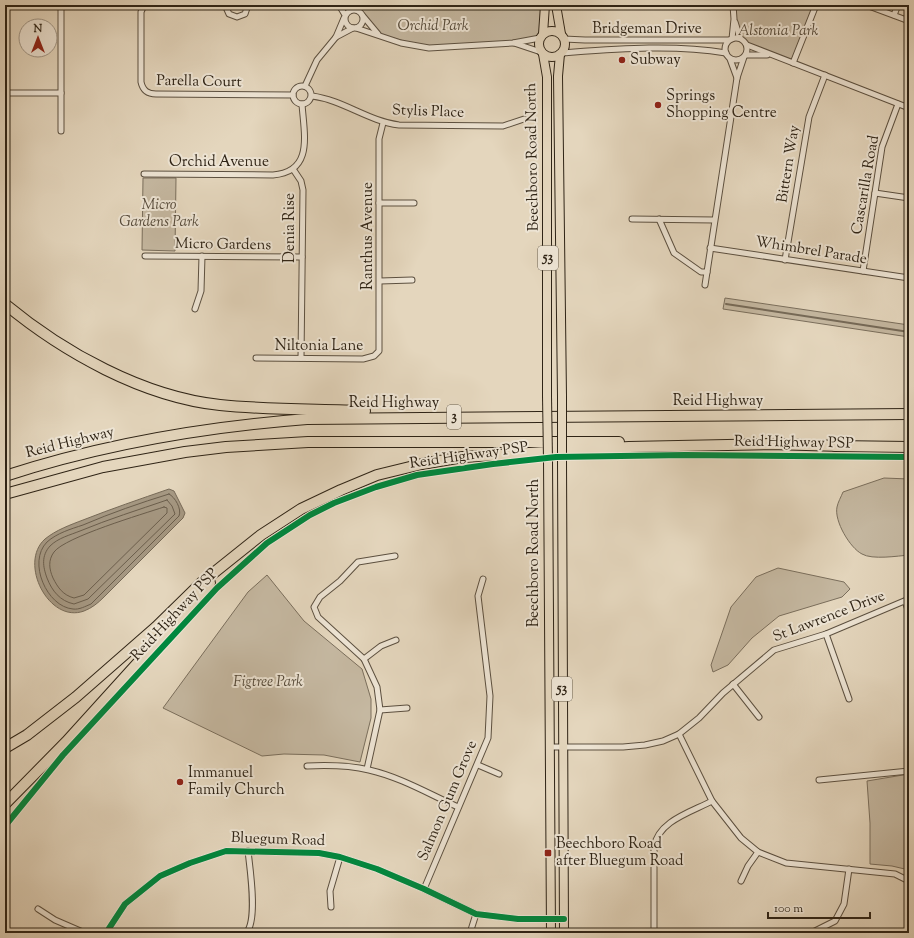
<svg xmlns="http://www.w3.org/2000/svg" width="914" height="938" font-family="'Sorts Mill Goudy',serif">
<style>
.green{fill:#c5b8a1;stroke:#7a6e5c}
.water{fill:#a69984;stroke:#766a58}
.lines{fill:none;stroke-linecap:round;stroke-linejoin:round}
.shore{stroke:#6a5e4d;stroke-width:1}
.stream{stroke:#766a58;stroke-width:2}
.minor-casing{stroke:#5c5040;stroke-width:7}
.primary-casing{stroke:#2f2416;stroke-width:10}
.motorway-casing{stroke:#2f2416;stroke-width:12}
.minor{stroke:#ede4d4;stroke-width:5}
.primary{stroke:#e4d6bd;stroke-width:8}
.motorway{stroke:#e4d6bd;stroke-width:10}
.primary-bridge-casing{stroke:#2f2416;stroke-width:10;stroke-linecap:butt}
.primary-bridge{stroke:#e4d6bd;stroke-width:8}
.cycleway-casing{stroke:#ede4d4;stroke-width:8}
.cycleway{stroke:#00873e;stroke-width:6}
.poi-dot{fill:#8f2418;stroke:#ede4d4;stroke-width:1.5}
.labels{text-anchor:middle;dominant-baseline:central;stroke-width:4;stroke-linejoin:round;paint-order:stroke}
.shield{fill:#ede4d4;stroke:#685e4f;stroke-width:1}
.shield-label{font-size:14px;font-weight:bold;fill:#2f2416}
.park-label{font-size:15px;font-style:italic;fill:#544939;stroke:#ede4d4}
.street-label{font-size:15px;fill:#2f2416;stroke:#ede4d4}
.poi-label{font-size:15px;fill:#2f2416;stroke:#ede4d4;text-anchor:start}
</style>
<rect width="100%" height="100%" fill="#e4d6bd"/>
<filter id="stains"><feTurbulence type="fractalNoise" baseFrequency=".005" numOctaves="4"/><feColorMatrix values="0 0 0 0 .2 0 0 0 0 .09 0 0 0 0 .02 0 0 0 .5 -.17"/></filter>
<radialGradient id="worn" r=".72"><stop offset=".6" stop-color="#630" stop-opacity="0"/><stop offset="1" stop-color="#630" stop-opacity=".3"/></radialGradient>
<g class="green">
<path d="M346 5H545L540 38 513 43 429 48 379 34 359 11Z"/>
<path d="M733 5H816L793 63 747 45 740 38Z"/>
<path d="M143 178H176L175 251 142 250Z"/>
<path d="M725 298 909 325V337L723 309Z"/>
<path d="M884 478 909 479V555C898 556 872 560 862 554 850 548 834 521 837 507 838 502 841 497 843 492Z"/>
<path d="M778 568 844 582 850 589 842 597 779 616 752 638 728 665 713 672 711 665 731 607 756 577Z"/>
<path d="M267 575 304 621 362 669 371 699V718L360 762 324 755 284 754 262 756 163 708 248 592Z"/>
<path d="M909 774V870L892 866 870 864V823L867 781Z"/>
</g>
<path class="water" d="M169 489 174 491 185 513 183 518 104 597C98 603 92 608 84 611 49 624 18 563 45 539 56 530 70 525 83 520 111 509 140 499 169 489Z"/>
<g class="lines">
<g class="shore">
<path d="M169 494C175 497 182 509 179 516L91 604C86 606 79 610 73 609 47 607 27 562 47 542 57 533 71 529 83 525 111 513 140 503 169 494Z"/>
<path d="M167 500 172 506 175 514 88 599 74 604C60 601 52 591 47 578 43 567 41 556 50 546 58 538 70 535 80 531 109 519 138 510 167 500Z"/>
<path d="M164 507 167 508V513L84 595 74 598C63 595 58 588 53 578 49 569 48 560 54 552 65 537 143 514 164 507Z"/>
</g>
<path class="stream" d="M726 304 909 332"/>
<g class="minor-casing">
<g id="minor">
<path d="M144 5 141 12V82C143 91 148 94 156 94L293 95"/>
<path d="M225 5 229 14 237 17 245 14 248 5"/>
<path d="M339 5 345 15"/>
<path d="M866 5 909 21"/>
<circle cx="354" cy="19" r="9"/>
<path d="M894 15 898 5"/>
<path d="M363 16 378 34"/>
<path d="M735 22 740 38"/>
<path d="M356 28 401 43 429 48 513 43 540 38"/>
<path d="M336 37 353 28"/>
<circle cx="736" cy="49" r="11"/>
<path d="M564 39 585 40H729"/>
<path d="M732 39 734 19 733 5"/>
<path d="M514 43 541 52"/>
<path d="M747 45 909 108"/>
<path d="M562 53C616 49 672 44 726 53"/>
<path d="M746 55H767"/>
<path d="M730 59 737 78"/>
<path d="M793 63 816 5"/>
<circle cx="302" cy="95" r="9"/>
<path d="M305 86 317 60 336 37 344 18"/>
<path d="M5 93H61"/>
<path d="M312 96C343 100 368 121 399 125L503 126 524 119"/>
<path d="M61 131V5"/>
<path d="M293 169 301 181 303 190 301 358"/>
<path d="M144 174 273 175C314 172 304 134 302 104"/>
<path d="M875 193 909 198"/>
<path d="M379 203H414"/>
<path d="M632 219 714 220"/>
<path d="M659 219 674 253 701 272H707"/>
<path d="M710 248 909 278"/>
<path d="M145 256 302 257"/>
<path d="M785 260 809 117 825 75"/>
<path d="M863 271 882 147 898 104"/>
<path d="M380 281 412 280"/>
<path d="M705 285 737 78 744 57"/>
<path d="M195 309 201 291 202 256"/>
<path d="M256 358 363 359 374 356 379 351V139L383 123"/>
<path d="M905 601 909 613"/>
<path d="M826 634 849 699"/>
<path d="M364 659 381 646 396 640"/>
<path d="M733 684 759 717"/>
<path d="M380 710 407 708"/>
<path d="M679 734 712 801 741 838 758 852 786 863 895 874 909 881"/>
<path d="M550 747H623L645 745 663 741 679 734 699 718 723 693 774 650 826 634 909 599"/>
<path d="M478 765 499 774"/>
<path d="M307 766C328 765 348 765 369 770 400 777 429 794 458 807"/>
<path d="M367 769 380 710 377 687 364 659 318 617 314 607 320 597 340 581 358 562 395 556"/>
<path d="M819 780 909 771"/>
<path d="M741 881 748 866 758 852"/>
<path d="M424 889 488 738 490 696 478 596 483 579"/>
<path d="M331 907 330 891 340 857"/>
<path d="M38 909 55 920 85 933"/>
<path d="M106 933 125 904 160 876 190 863 226 851 319 853 340 857 377 869 424 889 476 914 518 919H564"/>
<path d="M246 933C258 921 250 869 248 851"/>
<path d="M470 933 476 914"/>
<path d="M654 933V847C658 821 691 812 712 801"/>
<path d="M811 933 835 921 844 904 849 869"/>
</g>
</g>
<g class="primary-casing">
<g id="primary">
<path d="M556 5 561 34"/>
<circle cx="552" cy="44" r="13"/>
<path d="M543 34 545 5"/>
<path d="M543 54 547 77V396"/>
<path d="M560 54 558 76 562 396"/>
<path d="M548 460 551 933"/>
<path d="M562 460 564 933"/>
</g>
</g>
<g class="motorway-casing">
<g id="motorway">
<path d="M5 304C63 352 143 397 220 405 268 410 317 409 365 411"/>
<path d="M835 446 909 447"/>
<path d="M5 476C103 444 204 427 307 419L909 414"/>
<path d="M5 494 103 467 185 452 226 447 308 442H619"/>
<path d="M5 748 27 735 76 697 156 627 201 583 261 535 301 509 341 490 377 475 422 464 463 457 629 447 770 444 842 446"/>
<path d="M5 804 66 742 210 583"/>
</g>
</g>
<use href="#minor" class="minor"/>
<use href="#primary" class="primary"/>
<use href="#motorway" class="motorway"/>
<g class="primary-bridge-casing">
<g id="primary-bridge">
<path d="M547 396 548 460"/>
<path d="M562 396V460"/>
</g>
</g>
<use href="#primary-bridge" class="primary-bridge"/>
<g class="cycleway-casing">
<g id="cycleway">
<path d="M5 826 63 755 217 588 267 543 310 515 334 503 376 487 417 475 493 464 556 457 685 455 909 457"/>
<path d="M106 933 125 904 160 876 190 863 226 851 319 853 340 857 377 869 424 889 476 914 518 919H564"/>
</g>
</g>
<use href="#cycleway" class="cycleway"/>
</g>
<g class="poi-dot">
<circle cx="622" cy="60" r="4"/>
<circle cx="658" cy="105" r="4"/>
<circle cx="180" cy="782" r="4"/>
<rect x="544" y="849" width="8" height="8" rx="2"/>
</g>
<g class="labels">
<g class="shield">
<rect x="538" y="246" width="20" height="24" rx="3"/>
<rect x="447" y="405" width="14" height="24" rx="3"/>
<rect x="552" y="677" width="20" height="24" rx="3"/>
</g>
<g class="shield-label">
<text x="548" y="258">53</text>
<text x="454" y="417">3</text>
<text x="562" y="689">53</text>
</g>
<g class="park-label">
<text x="433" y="26">Orchid Park</text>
<text x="778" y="31">Alstonia Park</text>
<text x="159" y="205">Micro<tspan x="159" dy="17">Gardens Park</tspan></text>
<text x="268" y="682">Figtree Park</text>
</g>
<g class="street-label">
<text x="647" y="29">Bridgeman Drive</text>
<text transform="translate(199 82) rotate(1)">Parella Court</text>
<text transform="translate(428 112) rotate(2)">Stylis Place</text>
<text transform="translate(533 157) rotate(-91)">Beechboro Road North</text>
<text x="219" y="162">Orchid Avenue</text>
<text transform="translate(789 164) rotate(-81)">Bittern Way</text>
<text transform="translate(866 185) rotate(-80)">Cascarilla Road</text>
<text transform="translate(290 228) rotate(-90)">Denia Rise</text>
<text transform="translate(368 236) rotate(-90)">Ranthus Avenue</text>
<text transform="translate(223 245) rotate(1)">Micro Gardens</text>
<text transform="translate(811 251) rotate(9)">Whimbrel Parade</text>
<text x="319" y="346">Niltonia Lane</text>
<text x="718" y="401">Reid Highway</text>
<text x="394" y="403">Reid Highway</text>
<text transform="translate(70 443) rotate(-14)">Reid Highway</text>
<text transform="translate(794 443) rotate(1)">Reid Highway PSP</text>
<text transform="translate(469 456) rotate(-8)">Reid Highway PSP</text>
<text transform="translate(534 553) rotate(-90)">Beechboro Road North</text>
<text transform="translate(175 615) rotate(-47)">Reid Highway PSP</text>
<text transform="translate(829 617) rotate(-21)">St Lawrence Drive</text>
<text transform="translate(448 801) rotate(-67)">Salmon Gum Grove</text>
<text transform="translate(278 840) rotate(2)">Bluegum Road</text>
</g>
<g class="poi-label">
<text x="630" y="60">Subway</text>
<text x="666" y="96">Springs<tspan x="666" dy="17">Shopping Centre</tspan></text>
<text x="188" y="773">Immanuel<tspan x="188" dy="17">Family Church</tspan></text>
<text x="556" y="844">Beechboro Road<tspan x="556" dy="17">after Bluegum Road</tspan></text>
</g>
</g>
<rect width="914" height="938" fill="none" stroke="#e4d6bd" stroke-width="20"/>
<rect x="6" y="6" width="902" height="926" fill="none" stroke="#2f2416" stroke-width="2"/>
<rect x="10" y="10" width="894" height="918" fill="none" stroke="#2f2416"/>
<g transform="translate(38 38)"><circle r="19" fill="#ede4d4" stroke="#a19788"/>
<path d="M0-3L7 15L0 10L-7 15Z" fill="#8f2418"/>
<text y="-6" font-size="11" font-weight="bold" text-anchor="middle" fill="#2f2416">N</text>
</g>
<path d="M768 912v6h102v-6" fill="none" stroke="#2f2416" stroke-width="2"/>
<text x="774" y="912" font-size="12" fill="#2f2416" stroke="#ede4d4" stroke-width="3" paint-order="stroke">100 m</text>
<rect width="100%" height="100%" filter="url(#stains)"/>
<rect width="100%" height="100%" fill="url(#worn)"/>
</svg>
